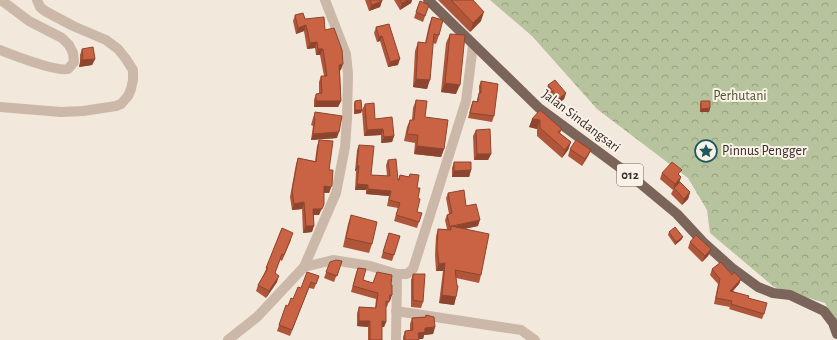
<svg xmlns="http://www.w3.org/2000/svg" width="837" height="340" font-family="'Alegreya Sans',sans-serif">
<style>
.forest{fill:url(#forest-crowns)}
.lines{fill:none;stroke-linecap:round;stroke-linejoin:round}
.street{stroke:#ccb8a8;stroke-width:10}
.primary{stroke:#7b6459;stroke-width:10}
.wall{fill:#ae553a}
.shaded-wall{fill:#8d452f}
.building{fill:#ca6343;stroke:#8d452f}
.labels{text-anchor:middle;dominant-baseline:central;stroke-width:4;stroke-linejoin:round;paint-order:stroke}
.shield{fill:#faf2e9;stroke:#726862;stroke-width:1}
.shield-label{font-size:13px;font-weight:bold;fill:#382d28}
.park-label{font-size:14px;fill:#48582b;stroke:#faf2e9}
.street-label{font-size:14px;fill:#382d28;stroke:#faf2e9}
.poi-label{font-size:14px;fill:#382d28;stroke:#faf2e9;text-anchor:start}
</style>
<defs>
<pattern id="forest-crowns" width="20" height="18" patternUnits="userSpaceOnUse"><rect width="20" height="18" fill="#b6c39c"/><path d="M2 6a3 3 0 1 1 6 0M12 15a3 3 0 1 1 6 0" fill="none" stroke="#959f7f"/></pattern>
</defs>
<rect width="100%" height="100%" fill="#f3e8dc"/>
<path class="forest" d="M490 0H837V324L825 303 774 287 710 233 707 210 688 178 597 109 532 36Z"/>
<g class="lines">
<g class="street">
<path d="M0 50C13 55 56 72 68 69L74 62 73 53 69 45 62 38 29 21 1 0"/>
<path d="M0 107 61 112 83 111 116 106 121 104 128 96 131 89 133 80V70L126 59 118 49 106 40 73 26 45 11 40 7 37 0"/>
<path d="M304 267 336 193 345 147 347 119 348 74 346 54 325 0"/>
<path d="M396 311 521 330 535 340"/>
<path d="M228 340 257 317 304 267 333 260 370 266 397 274H407L413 269 466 101 473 45"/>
<path d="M396 340 397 274"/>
</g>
<path class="primary" d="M428 0 539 108 630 175 677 214 703 242 732 268 758 287 773 293 790 295 824 311 833 323 837 334"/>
</g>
<g class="wall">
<path d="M365 0H382L380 7 369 11Z"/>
<path d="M394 0H412L411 3 400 10Z"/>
<path d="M438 0H473L481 21 470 32Z"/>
<path d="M420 1 429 5 423 22 414 18Z"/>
<path d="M295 15 305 19 325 30 341 70H340L341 101 338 107H314V100L316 94H319V82L321 76H324L320 55H316L315 48 307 49 304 31 296 34 293 21Z"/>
<path d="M432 17 439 35 436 44 433 43 427 89 413 87 415 51 418 42 425 43 429 25Z"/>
<path d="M389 24 398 65 388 67 380 41 377 42 374 33 376 27Z"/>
<path d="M450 34 456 94 441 92 446 43Z"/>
<path d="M82 49 95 59 92 65 79 67 80 62V55Z"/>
<path d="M481 81 494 116 492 122 468 118 471 106 473 101H477V99L479 93V86Z"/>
<path d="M548 85 566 93 564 99 557 105 546 92Z"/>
<path d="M416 100 425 117 444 149 441 157 414 154 415 143 404 141 407 127 410 120H412L413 108Z"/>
<path d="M355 101 362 110 361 113 354 114V104Z"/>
<path d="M701 101 710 108 709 112H700V104Z"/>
<path d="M365 104 375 119 394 136 392 142 381 143V135L364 136 362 110Z"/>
<path d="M540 110 562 129 560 133 571 142 568 150 562 158 537 136V129L529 127Z"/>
<path d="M315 112 337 138 311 140 313 126 311 125 313 118Z"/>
<path d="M476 130 491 154 488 160H474L473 136Z"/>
<path d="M319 140 329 170 332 185 329 193H324L319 215H314L312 232 303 233 302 209 292 210 290 197 296 164 298 158 315 161 317 146Z"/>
<path d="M359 145 371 175 387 176 386 165 388 160 398 180 400 175 409 177 410 174 417 188V212L422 213 417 228 394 221 398 208 387 206 389 196 366 194V190H355L356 171H355L357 150Z"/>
<path d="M570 149 591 150 588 156 582 166 568 156Z"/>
<path d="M454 162 471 170 469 177H452V168Z"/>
<path d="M662 173 680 176 681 177 679 183 690 192 688 199 682 205 671 194 673 190 660 179Z"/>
<path d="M448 193 466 206 478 226 464 229 481 275 479 283 456 278V297L454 305 439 303 443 271H436L435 255 436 236 438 229H447L445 220 447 215 449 214 446 198Z"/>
<path d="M351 215 372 244 369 253 343 247 348 224Z"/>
<path d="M282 228 291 240 282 261 280 260 275 273 277 282 266 298 256 291 258 285 264 274Z"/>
<path d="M669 232 683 237 681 240 675 245 668 235Z"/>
<path d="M389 233 394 255 392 261 381 258Z"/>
<path d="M690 242 711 249 708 256 702 262 688 248Z"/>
<path d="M342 261 334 282 324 278 330 262Z"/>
<path d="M358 268 363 280 373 283 377 272 391 285 390 301H389L387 307H386V322L384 327H382V340H368V327L357 326V313L359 307 375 308 376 299 351 292 356 273Z"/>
<path d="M712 269 732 275 741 279 739 284 733 291 748 298 764 314 762 319 729 309 730 307 714 304 718 284 710 275Z"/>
<path d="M413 274 423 302 421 308 411 307V280Z"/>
<path d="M319 276 314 289 309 288 290 336 277 331 286 305 288 306 301 288Z"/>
<path d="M426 315 435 327 433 334 424 335 423 339H419V340H403V337L405 331H410V324L412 318 425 317Z"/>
</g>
<g class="shaded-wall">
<path d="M408 0H412L411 3 400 10 402 3Z"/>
<path d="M382 1 380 7 369 11 372 5Z"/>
<path d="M484 12 481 21 470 32 473 23Z"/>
<path d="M306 25 304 31 296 34 298 28Z"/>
<path d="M382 36 380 41 377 42 379 37Z"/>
<path d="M317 42 315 48 307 49 310 43Z"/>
<path d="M318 49H323L320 55H316Z"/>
<path d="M95 59 92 65 79 67 81 60Z"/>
<path d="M400 59 398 65 388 67 390 62Z"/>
<path d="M343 64 341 70 337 71 339 65Z"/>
<path d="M416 79 430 80 427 89 413 87Z"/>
<path d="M445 83 460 85 456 94 441 92Z"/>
<path d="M566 93 564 99 557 105 559 99Z"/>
<path d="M316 101H341L338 107H314Z"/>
<path d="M710 108 709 112H700L701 109Z"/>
<path d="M355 110H362L361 113 354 114Z"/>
<path d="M532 119 540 120 537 129 529 127Z"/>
<path d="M383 129 381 135 364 136 367 130Z"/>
<path d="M339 132 337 138 311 140 313 134Z"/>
<path d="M394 136 392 142 381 143 384 137Z"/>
<path d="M571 142 568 150 562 158 565 150Z"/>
<path d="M417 146 444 149 441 157 414 154Z"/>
<path d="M591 150 588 156 582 166 585 159Z"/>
<path d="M477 154H491L488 160H474Z"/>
<path d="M357 165 359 166 356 171H355Z"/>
<path d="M471 170 469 177H452L454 171Z"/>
<path d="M681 177 679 183 674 188 675 184Z"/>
<path d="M357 184 368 185 366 190H355Z"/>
<path d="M324 186 331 187 329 193 322 192Z"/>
<path d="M368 189 391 191 389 196 366 194Z"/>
<path d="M690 192 688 199 682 205 684 199Z"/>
<path d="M304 202 302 209 292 210 294 204Z"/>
<path d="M324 204 319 215H311L313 209Z"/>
<path d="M480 220 478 226 450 232 451 230V227Z"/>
<path d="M306 226H314L312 232 303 233Z"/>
<path d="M683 237 681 240 675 245 676 242Z"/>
<path d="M711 249 708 256 702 262 705 256Z"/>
<path d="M445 263 443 271H436L439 264Z"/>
<path d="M279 276 277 282 266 298 269 291Z"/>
<path d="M741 279 739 284 728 296 730 291Z"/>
<path d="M390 295H392L390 301H388Z"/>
<path d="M442 295 456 297 454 305 439 303Z"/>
<path d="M359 321H370L368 327 357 326Z"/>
<path d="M382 321 386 322 384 327H380Z"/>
<path d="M435 327 433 334 424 335 423 339H416L418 333 425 328Z"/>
</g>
<g class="building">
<path d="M370 0H382V1L372 5Z"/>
<path d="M400 0H408L402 3Z"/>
<path d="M451 0H473L484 12 473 23Z"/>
<path d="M420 1 429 5 425 16 416 12Z"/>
<path d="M303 13 305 19 324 17 325 30 334 28 342 50 343 64 339 65 341 101H316V94L322 93 321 76H327L323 49H318L317 42 310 43 306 25 298 28 295 15Z"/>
<path d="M432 17 443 20 439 35 434 34 430 80 416 79 418 42 426 43Z"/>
<path d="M389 24 400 59 390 62 382 36 379 37 376 27Z"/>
<path d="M450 34 465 35 460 85 445 83Z"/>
<path d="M93 47 95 59 81 60 83 57 82 49Z"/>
<path d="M555 80 566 93 559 99 548 85Z"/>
<path d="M481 81 498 84 494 116 470 113 473 101 478 102 479 93H481Z"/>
<path d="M361 100 362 110H355V101Z"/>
<path d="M416 100 427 101 425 117 448 120 444 149 417 146 418 135 407 134 410 120H414Z"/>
<path d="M701 101H710V108L701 109Z"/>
<path d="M374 103 375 119 392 117 394 136 384 137 383 129 367 130 365 104Z"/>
<path d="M540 110 562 129 558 132 571 142 565 150 540 128V120L532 119Z"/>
<path d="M315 112 342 116 339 132 313 134 315 119H314Z"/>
<path d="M490 129 491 154H477L476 130Z"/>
<path d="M319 140 333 141 329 170H333L332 185 331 187 324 186V204L322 209H313L314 226H306L304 202 294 204 292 191 298 158 316 162Z"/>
<path d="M576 140 591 150 585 159 570 149Z"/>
<path d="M359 145 374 146 371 175 390 176 388 160 396 159 398 180H399L400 175 409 177 410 174 419 175 417 188H420L418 198 420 199 417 212 422 213 419 222 396 215 400 203 389 200 391 191 368 189V185L357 184 359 166 357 165Z"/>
<path d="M454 162H471V170L454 171Z"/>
<path d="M672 162 682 170 678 174 681 177 675 184 662 173Z"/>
<path d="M680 182 690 192 684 199 674 188Z"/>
<path d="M464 190 466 206 476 204 480 220 452 226H451L450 227 447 215 452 213 448 193Z"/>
<path d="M351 215 377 222 372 244 346 238Z"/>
<path d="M451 226 489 234 481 275 455 270 457 285 458 286 456 297 442 295 445 263 439 264 437 248 438 229 451 230Z"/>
<path d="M675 227 683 237 676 242 669 232Z"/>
<path d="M282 228 293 233 284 255 282 254 275 273 279 276 269 291 258 285 268 268H266Z"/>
<path d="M389 233 400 236 394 255 383 252Z"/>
<path d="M696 235 711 249 705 256 690 242Z"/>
<path d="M336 260 342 261 337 276 326 272 330 262Z"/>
<path d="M721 262 732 275 734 272 741 279 730 291 749 296 748 298 767 303 764 314 731 304 732 301 716 298 720 279 712 269Z"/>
<path d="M358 268 366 269 363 280 373 283 377 272 392 275 391 285H392V295H390L389 302 386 301V322L382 321V340H370V321H359V307L376 308 378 293 353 286Z"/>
<path d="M307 272 319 276 316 284 311 282 292 330 279 325 286 305 288 306 291 298 293 299 298 287 301 288Z"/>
<path d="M413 274H425L423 302 413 300Z"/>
<path d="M426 315 434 317 435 327 425 328V332L418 333 419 340H405V331L413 330 412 318 426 317Z"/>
</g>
<defs>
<g id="sight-ring" transform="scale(1.15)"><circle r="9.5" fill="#faf2e9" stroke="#1c585c" stroke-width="1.5"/><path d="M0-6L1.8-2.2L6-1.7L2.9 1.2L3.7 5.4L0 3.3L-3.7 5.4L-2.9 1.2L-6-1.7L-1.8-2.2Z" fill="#1c585c"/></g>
</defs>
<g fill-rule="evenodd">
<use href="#sight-ring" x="706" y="151"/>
</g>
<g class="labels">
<rect class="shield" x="617" y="164" width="26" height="22" rx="3"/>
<g class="shield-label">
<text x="630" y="175">012</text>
</g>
<g class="park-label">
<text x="740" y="96">Perhutani</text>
</g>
<g class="street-label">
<text transform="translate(581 121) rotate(37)">Jalan Sindangsari</text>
</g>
<g class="poi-label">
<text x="722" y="151">Pinnus Pengger</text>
</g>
</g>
</svg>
